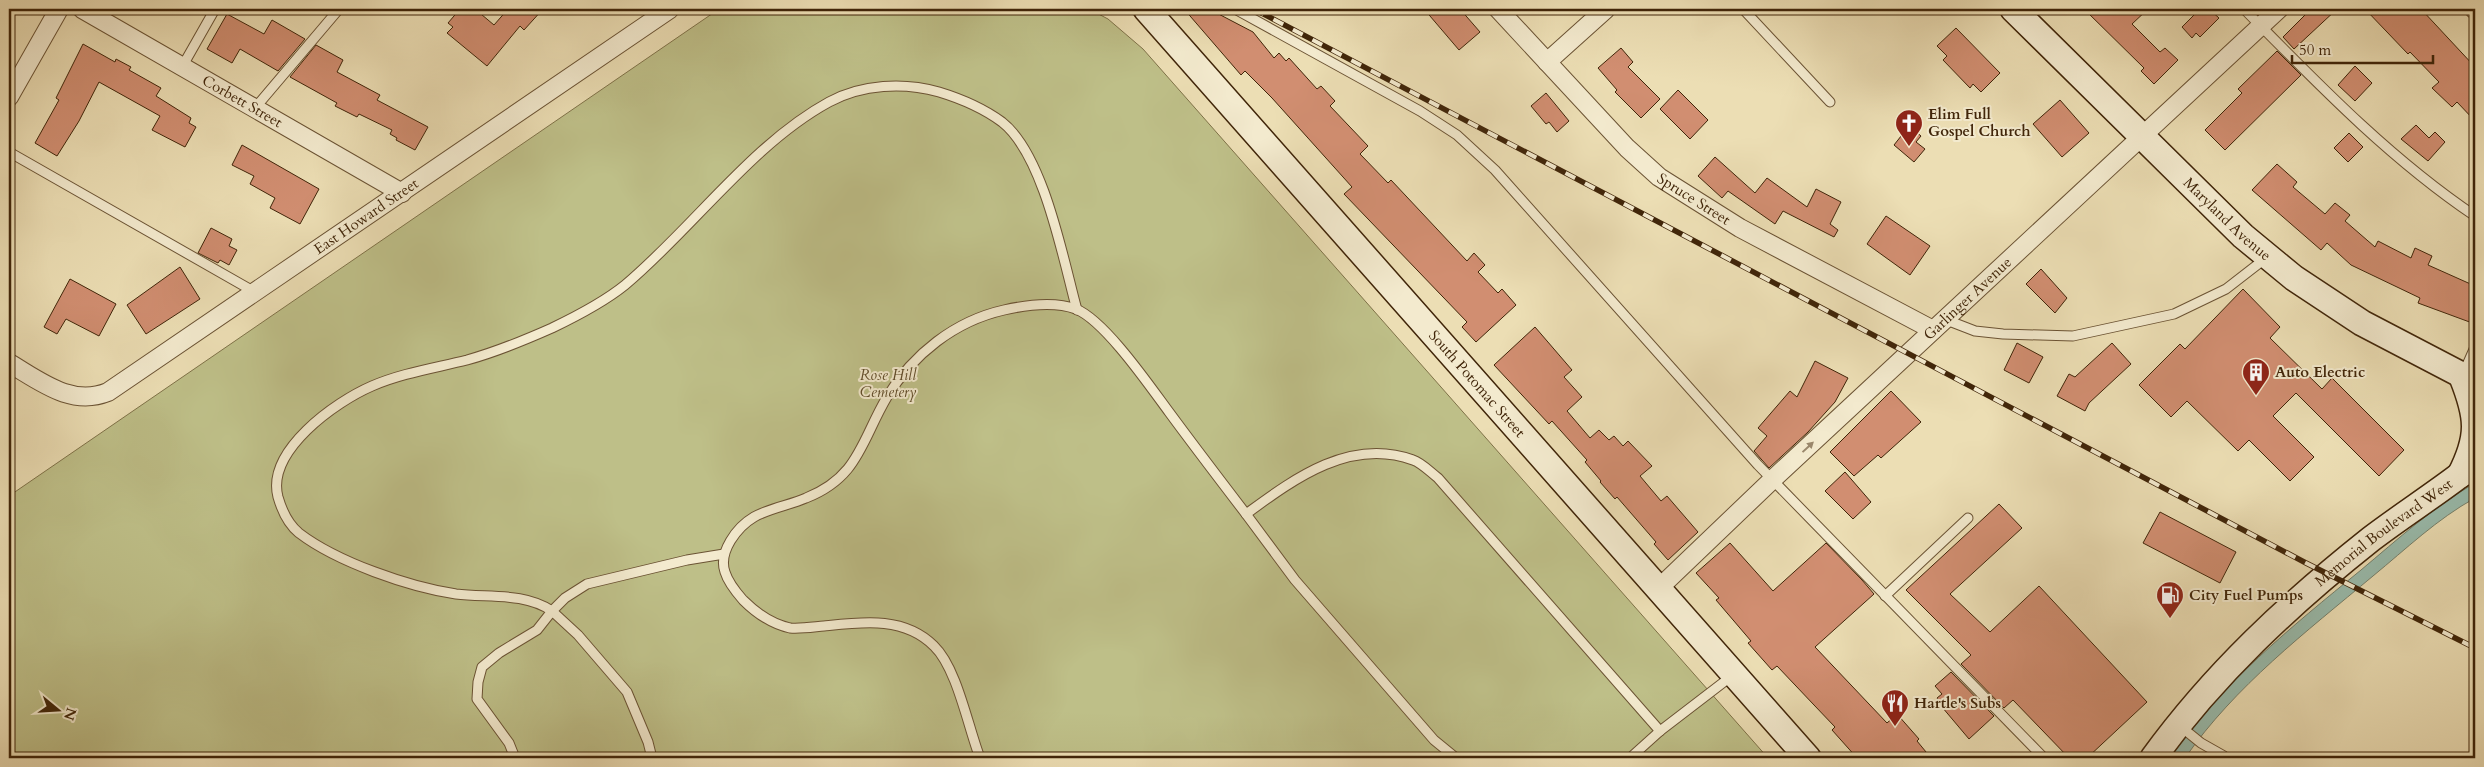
<svg xmlns="http://www.w3.org/2000/svg" width="2484" height="767" font-family="Cardo,serif">
<style>
.green{fill:#bebf88;stroke:#7f7248}
.water{fill:#99bcad;stroke:#75806b}
.building{fill:#d18e71;stroke:#402509}
.lines{fill:none;stroke-linecap:round;stroke-linejoin:round}
.lane-casing{stroke:#6b5334;stroke-width:11}
.street-casing{stroke:#6b5334;stroke-width:20}
.secondary-casing{stroke:#402509;stroke-width:28}
.lane{stroke:#f3eace;stroke-width:9}
.street{stroke:#f3eace;stroke-width:18}
.secondary{stroke:#f3eace;stroke-width:25}
.rail-casing{stroke:#402509;stroke-width:5.5}
.rail{stroke:#f3eace;stroke-width:4;stroke-dasharray:11;stroke-linecap:butt}
.oneway{fill:#9a886c}
.labels{text-anchor:middle;dominant-baseline:central;stroke-width:4;stroke-linejoin:round;paint-order:stroke}
.street-label{font-size:15px;fill:#402509;stroke:#f3eace}
.poi-label{font-size:15px;font-weight:bold;fill:#402509;stroke:#f3eace;text-anchor:start}
.park-label{font-size:15px;font-style:italic;fill:#604c29;stroke:#f3eace}
</style>
<rect width="100%" height="100%" fill="#ecdeb4"/>
<filter id="stains"><feTurbulence type="fractalNoise" baseFrequency=".004" numOctaves="4"/><feColorMatrix values="0 0 0 0 .2 0 0 0 0 .09 0 0 0 0 .02 0 0 0 .5 -.17"/></filter>
<radialGradient id="worn" r=".72"><stop offset=".6" stop-color="#630" stop-opacity="0"/><stop offset="1" stop-color="#630" stop-opacity=".3"/></radialGradient>
<path class="green" d="M719 9H1089L1108 19 1143 49 1768 758H9V496Z"/>
<path class="water" d="M2475 483V498C2437 519 2406 549 2373 576 2306 632 2235 686 2185 758H2169C2221 684 2291 627 2361 570 2398 539 2433 507 2475 483Z"/>
<g class="building">
<path d="M460 9H475L494 25 508 9H543L524 30 520 26 487 66 447 33 453 27 448 23Z"/>
<path d="M1184 9H1209L1253 32 1274 58 1279 53 1286 61 1289 58 1317 89 1321 86 1335 101 1330 106 1368 146 1360 154 1388 183 1391 180 1467 261 1474 253 1485 265 1478 272 1498 293 1502 289 1516 305 1476 342 1462 327 1467 322 1344 194 1352 187 1272 98 1245 71 1241 75Z"/>
<path d="M1424 9H1460L1480 32 1459 50Z"/>
<path d="M2084 9H2148L2132 24 2160 52 2165 48 2178 60 2154 84 2141 71 2144 68Z"/>
<path d="M2200 9H2209L2219 18 2200 37 2196 33 2192 38 2182 27Z"/>
<path d="M2311 9H2337L2294 49 2283 37Z"/>
<path d="M2365 9H2421L2475 67V121L2457 102 2452 107 2432 88 2439 82 2410 52 2408 54Z"/>
<path d="M227 14 264 34 272 20 305 39 278 71 240 49 232 63 207 49Z"/>
<path d="M1956 28 2000 73 1981 92 1973 84 1970 88 1943 60 1947 56 1937 46Z"/>
<path d="M83 44 115 62 116 59 131 67 129 70 161 88 156 96 191 118 189 123 196 127 185 147 152 130 160 116 99 82 79 121 57 156 35 143 59 100 56 98Z"/>
<path d="M316 45 343 60 337 72 380 95 377 100 428 127 415 150 396 140 397 138 390 134 392 130 359 114 357 117 335 106 337 103 290 77Z"/>
<path d="M1621 48 1633 62 1628 67 1660 99 1641 118 1615 92 1617 90 1598 68Z"/>
<path d="M2277 51 2301 75 2225 150 2205 130 2242 93 2238 89Z"/>
<path d="M2355 66 2372 83 2355 101 2338 85Z"/>
<path d="M1678 90 1708 120 1690 139 1660 109Z"/>
<path d="M1546 93 1569 121 1557 132 1549 122 1546 124 1531 106Z"/>
<path d="M2060 100 2089 133 2062 157 2033 124Z"/>
<path d="M2416 125 2429 138 2435 132 2445 142 2428 161 2401 139Z"/>
<path d="M1909 126 1921 136 1916 142 1925 149 1914 162 1894 145Z"/>
<path d="M2349 133 2363 147 2348 162 2334 148Z"/>
<path d="M242 145 319 189 300 224 270 208 275 198 250 184 254 176 232 165Z"/>
<path d="M1715 157 1755 193 1767 178 1807 207 1816 189 1841 202 1830 224 1838 230 1834 237 1783 211 1775 224 1728 191 1722 198 1698 176Z"/>
<path d="M2277 164 2297 182 2293 187 2325 214 2335 203 2350 215 2345 221 2375 247 2378 241 2411 258 2415 248 2432 256 2428 265 2475 286V324L2418 303 2420 298 2351 265 2327 243 2321 250 2252 190Z"/>
<path d="M1886 216 1930 246 1910 275 1867 244Z"/>
<path d="M211 228 232 239 229 246 237 250 229 265 220 260 218 263 198 253Z"/>
<path d="M180 267 200 299 146 334 127 305Z"/>
<path d="M2041 269 2067 298 2055 313 2026 284Z"/>
<path d="M70 279 116 304 99 336 66 319 57 334 44 327Z"/>
<path d="M2243 289 2280 327 2270 338 2322 389 2332 378 2404 450 2379 476 2296 393 2273 416 2314 457 2290 481 2249 440 2238 451 2187 401 2171 417 2139 385 2180 344 2185 349Z"/>
<path d="M1535 327 1572 370 1564 377 1582 397 1567 411 1590 438 1599 430 1609 440 1614 436 1623 446 1628 441 1652 466 1640 476 1661 501 1667 496 1698 532 1668 560 1654 544 1656 542 1617 497 1615 499 1600 482 1601 481 1585 462 1587 460 1552 421 1549 424 1494 365Z"/>
<path d="M2017 343 2043 357 2029 383 2004 370Z"/>
<path d="M2112 343 2131 364 2089 403 2085 411 2057 396 2069 374 2075 377Z"/>
<path d="M1815 361 1848 378 1835 402 1808 432 1769 468 1754 451 1767 436 1758 428 1790 391 1797 397Z"/>
<path d="M1891 391 1921 422 1881 458 1878 455 1854 476 1830 452Z"/>
<path d="M1845 472 1871 502 1853 519 1825 491Z"/>
<path d="M1999 504 2022 528 1950 594 1990 632 2039 586 2147 702 2087 758H2069L2013 700 2004 708 1961 664 1971 655 1906 590Z"/>
<path d="M2160 512 2236 552 2220 583 2143 543Z"/>
<path d="M1730 543 1773 591 1826 543 1862 580 1874 594 1815 647 1887 723 1897 714 1919 739 1917 741 1931 758H1857L1832 730 1835 727 1814 705 1777 666 1772 670 1748 643 1751 641 1716 600 1719 598 1696 573Z"/>
<path d="M1951 672 1994 716 1969 739 1942 707 1943 706 1937 698 1942 694 1935 686Z"/>
</g>
<g class="lines">
<g class="lane-casing">
<g id="lane">
<path d="M1235 9 1420 111 1457 135 1495 170 1758 465 2044 758"/>
<path d="M1743 9 1830 102"/>
<path d="M2244 9C2317 83 2389 158 2475 216"/>
<path d="M182 67 215 9"/>
<path d="M255 108 339 9"/>
<path d="M9 152 253 291"/>
<path d="M1944 319 1975 331 2003 334 2073 336 2174 314 2226 289 2266 258"/>
<path d="M2463 374 2475 347"/>
<path d="M724 554 687 560 587 584 565 598 552 611C524 592 488 598 456 594 409 587 337 562 299 533 288 524 282 511 278 497 266 451 335 402 372 386 402 373 435 368 467 360 496 352 525 340 552 328 577 316 604 302 625 285 693 228 752 144 829 102 862 84 904 82 939 92 962 99 983 108 1002 122 1044 155 1063 259 1077 310"/>
<path d="M1885 596 1968 518"/>
<path d="M2180 726 2201 743 2224 756"/>
<path d="M515 758 509 743 477 699 478 682 482 667 499 653 537 630 552 611 578 635 627 692 648 742 652 758"/>
<path d="M980 758C968 727 957 668 934 646 904 616 862 622 824 626 813 627 800 629 790 628 772 624 756 613 743 600 736 592 728 582 725 572 718 552 737 527 754 517 770 508 790 505 806 498 859 477 861 441 887 397 913 354 955 321 1004 310 1026 305 1054 301 1076 309 1105 321 1149 385 1169 412 1194 446 1220 480 1246 514"/>
<path d="M1456 758 1434 740 1295 580 1246 514C1294 479 1350 437 1413 460 1422 463 1430 472 1438 478L1660 731"/>
<path d="M1630 758 1660 731 1733 675"/>
</g>
</g>
<g class="street-casing">
<g id="street">
<path id="s1" d="M82 9 402 193"/>
<path id="s2" d="M1498 9 1627 148 1659 177 1740 228 1933 330"/>
<path d="M2474 9 2475 10"/>
<path d="M1547 62 1606 9"/>
<path d="M9 97 59 9"/>
<path id="s3" d="M9 363C40 381 71 407 108 392L670 9"/>
<path id="s4" d="M1657 590 1772 480 2279 9"/>
</g>
</g>
<g class="secondary-casing">
<g id="secondary">
<path id="s5" d="M1146 9 1808 758"/>
<path id="s6" d="M2013 9 2243 236 2294 278 2362 323 2475 382"/>
<path d="M2460 475C2480 436 2478 417 2462 377"/>
<path id="s7" d="M2153 758C2214 674 2289 604 2371 539 2400 517 2431 497 2460 475L2475 466"/>
</g>
</g>
<use href="#lane" class="lane"/>
<use href="#street" class="street"/>
<use href="#secondary" class="secondary"/>
<g class="rail-casing">
<path id="rail" d="M1254 9 2306 563 2475 648"/>
</g>
<use href="#rail" class="rail"/>
</g>
<defs><path id="oneway-solid" d="M-6-.8H1V-3.2L6.5 0L1 3.2V.8H-6Z" transform="scale(1.25)"/></defs>
<use class="oneway" href="#oneway-solid" transform="translate(1808 447) rotate(-43)"/>
<defs>
<g id="church-pin" transform="scale(1.4375)"><path d="M0 17L-7.5 6A9.5 9.5 0 1 1 7.5 6Z" fill="#8f2418" stroke="#f3eace"/><path d="M-1.2-6h2.4v3.5h3.3v2.4h-3.3V6h-2.4V-.1h-3.3v-2.4h3.3Z" fill="#fff"/></g>
<g id="building-pin" transform="scale(1.4375)"><path d="M0 17L-7.5 6A9.5 9.5 0 1 1 7.5 6Z" fill="#8f2418" stroke="#f3eace"/><path d="M-4-6H4V6H1V3H-1V6H-4ZM-2.5-4.3h1.7v1.8h-1.7ZM.8-4.3h1.7v1.8H.8ZM-2.5-1h1.7V.8h-1.7ZM.8-1h1.7V.8H.8Z" fill="#fff"/></g>
<g id="fuel-pin" transform="scale(1.4375)"><path d="M0 17L-7.5 6A9.5 9.5 0 1 1 7.5 6Z" fill="#8f2418" stroke="#f3eace"/><path d="M-5.5-6h7V0h2V4h1.3V-2.5L3-4.5l.8-.8L6-3V5H2.5V1h-1V6h-7ZM-4.2-4.7v3.2H.2V-4.7Z" fill="#fff"/></g>
<g id="restaurant-pin" transform="scale(1.4375)"><path d="M0 17L-7.5 6A9.5 9.5 0 1 1 7.5 6Z" fill="#8f2418" stroke="#f3eace"/><path d="M-5-6h1v4h1v-4h1v4h1v-4h1v5L-1.5 .5V6h-2V.5L-5-1ZM5-6V6H3V1.5H1.5Q1.5-4 5-6Z" fill="#fff"/></g>
</defs>
<g fill-rule="evenodd">
<use href="#church-pin" x="1909" y="123"/>
<use href="#building-pin" x="2256" y="372"/>
<use href="#fuel-pin" x="2170" y="595"/>
<use href="#restaurant-pin" x="1895" y="703"/>
</g>
<g class="labels">
<g class="street-label">
<text stroke="none"><textPath href="#s1" startOffset="185">Corbett Street</textPath></text>
<text stroke="none"><textPath href="#s2" startOffset="274">Spruce Street</textPath></text>
<text stroke="none"><textPath href="#s3" startOffset="420">East Howard Street</textPath></text>
<text stroke="none"><textPath href="#s6" startOffset="300">Maryland Avenue</textPath></text>
<text stroke="none"><textPath href="#s4" startOffset="426">Garlinger Avenue</textPath></text>
<text stroke="none"><textPath href="#s5" startOffset="500">South Potomac Street</textPath></text>
<text stroke="none"><textPath href="#s7" startOffset="324">Memorial Boulevard West</textPath></text>
</g>
<g class="poi-label">
<text x="1928" y="114">Elim Full<tspan x="1928" dy="17">Gospel Church</tspan></text>
<text x="2275" y="372">Auto Electric</text>
<text x="2189" y="595">City Fuel Pumps</text>
<text x="1914" y="703">Hartle's Subs</text>
</g>
<g class="park-label">
<text x="888" y="375">Rose Hill<tspan x="888" dy="17">Cemetery</tspan></text>
</g>
</g>
<rect width="2484" height="767" fill="none" stroke="#ecdeb4" stroke-width="30"/>
<rect x="10" y="10" width="2464" height="747" fill="none" stroke="#402509" stroke-width="2.5"/>
<rect x="15" y="15" width="2454" height="737" fill="none" stroke="#402509"/>
<g transform="translate(58 710) rotate(108)" stroke="#f3eace" stroke-width="4" paint-order="stroke">
<path d="M0-4L9 19L0 12L-9 19Z" fill="#402509"/>
<text y="-8" font-size="14" font-weight="bold" text-anchor="middle" fill="#402509">N</text>
</g>
<path d="M2292 55v8h141v-8" fill="none" stroke="#402509" stroke-width="2.5"/>
<text x="2299" y="55" font-size="15" fill="#402509" stroke="#f3eace" stroke-width="4" paint-order="stroke">50 m</text>
<rect width="100%" height="100%" filter="url(#stains)"/>
<rect width="100%" height="100%" fill="url(#worn)"/>
</svg>
